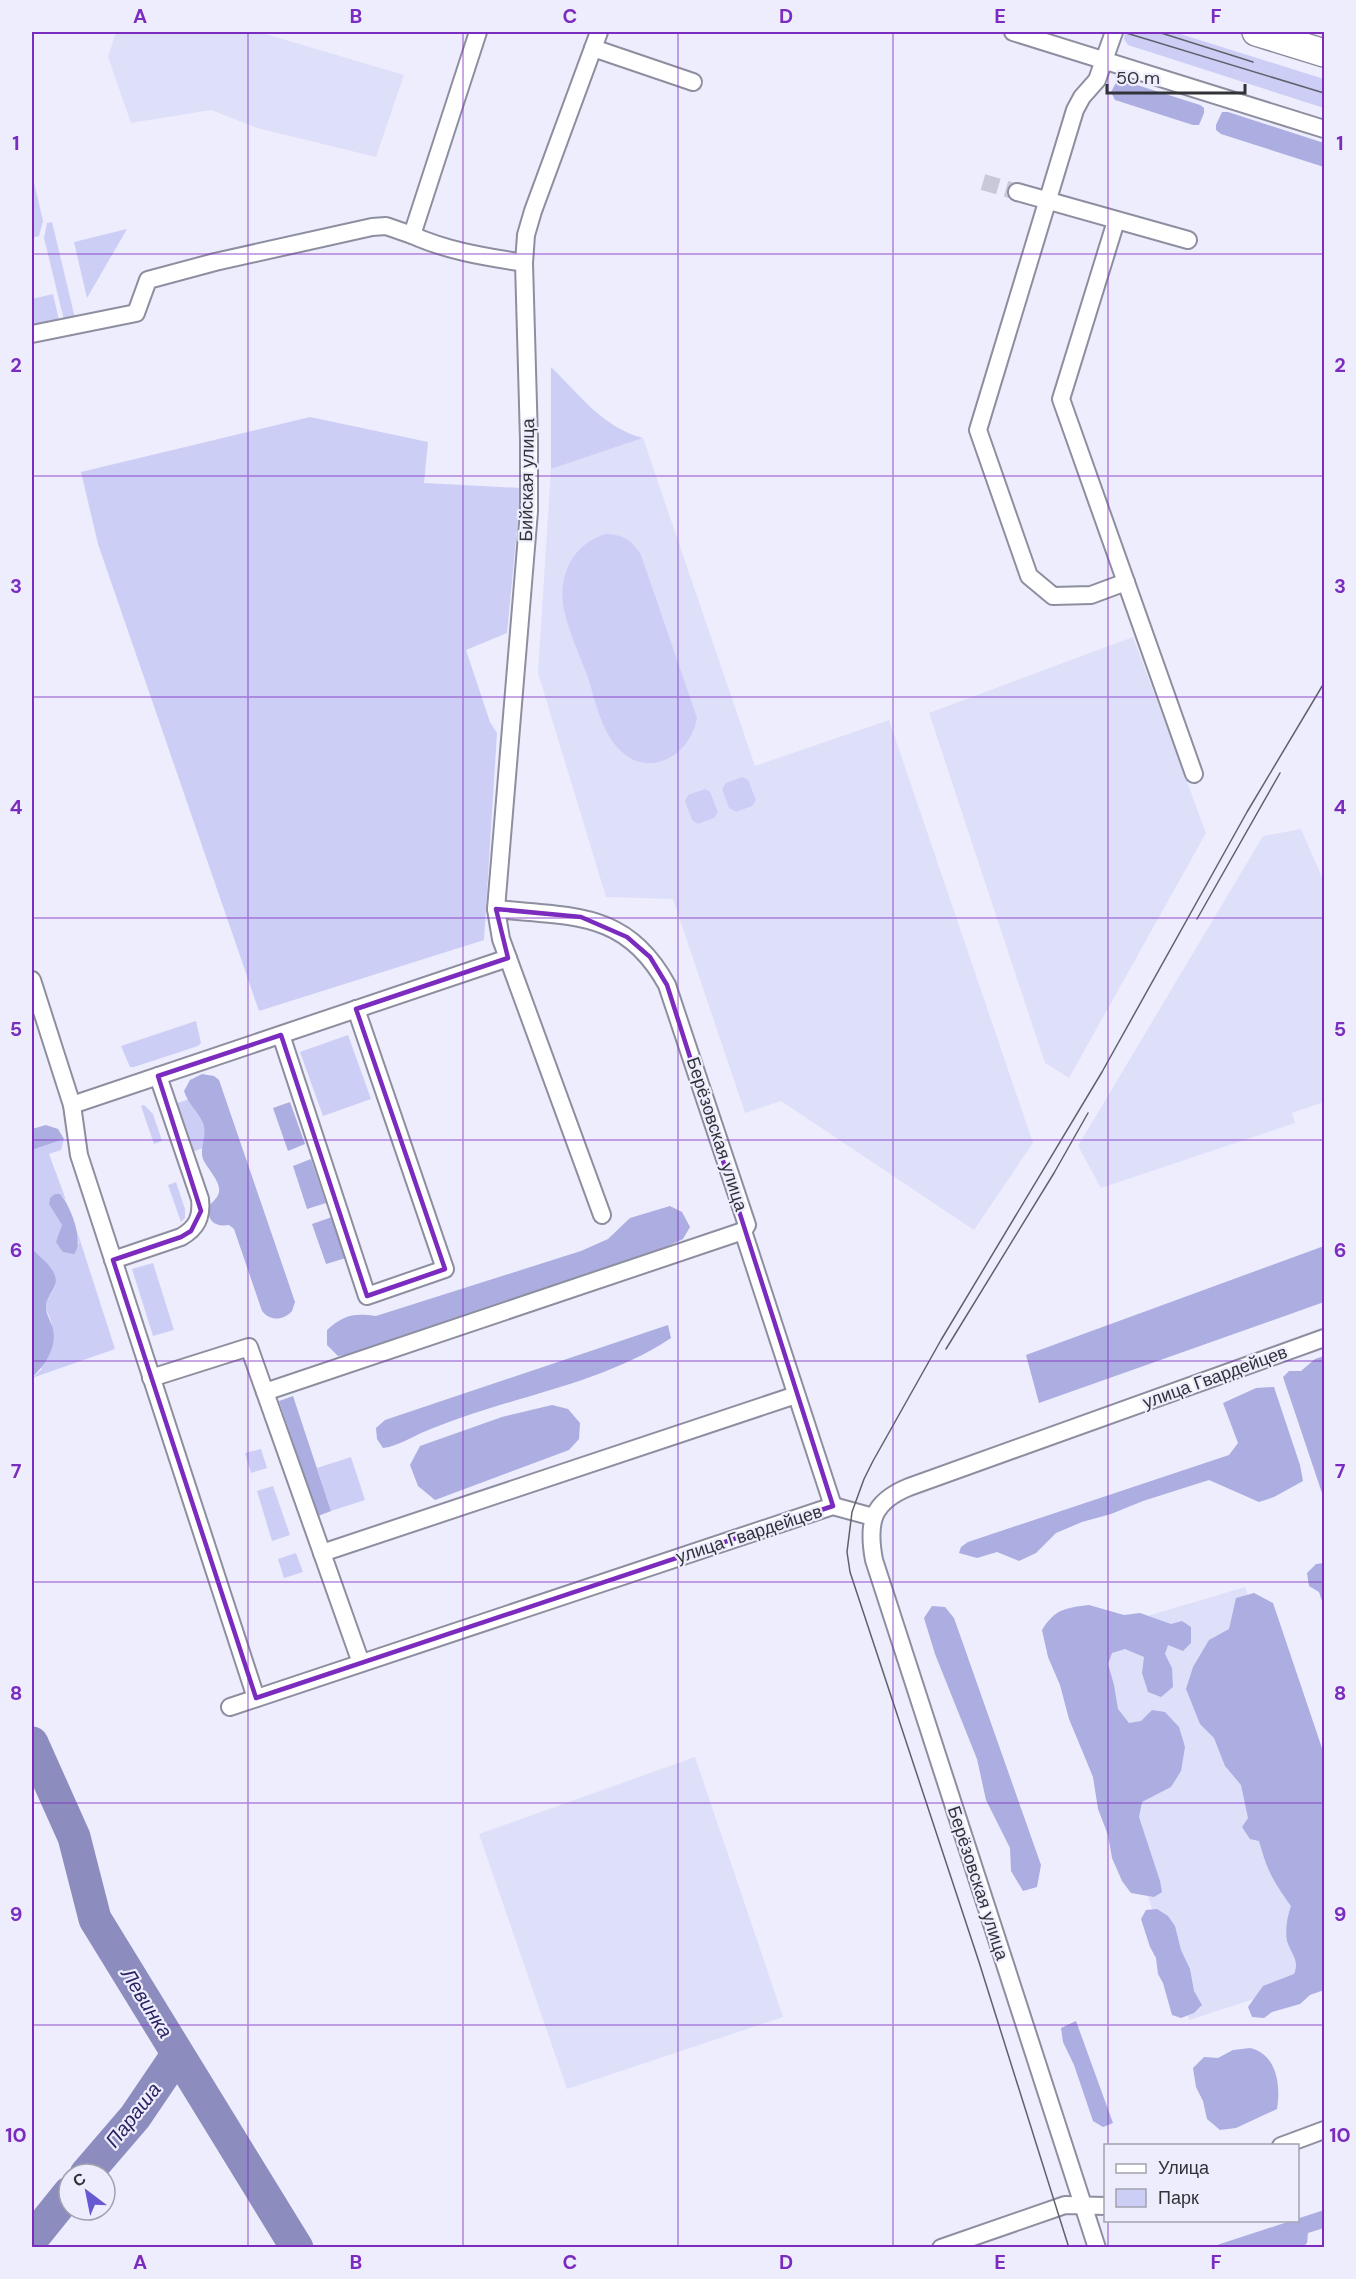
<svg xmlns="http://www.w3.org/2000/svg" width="1356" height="2279" font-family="'DM Sans',sans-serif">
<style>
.built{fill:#dee0fa}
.green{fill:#cdcef6}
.forest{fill:#acade1}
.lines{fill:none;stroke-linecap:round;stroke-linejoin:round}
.river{stroke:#8c8cbf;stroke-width:33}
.street-tunnel{stroke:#c8c8d6;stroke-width:16;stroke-dasharray:16 8;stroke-linecap:butt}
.street-casing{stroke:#8d8e9f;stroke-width:20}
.primary-casing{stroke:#8d8e9f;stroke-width:30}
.street{stroke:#fff;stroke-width:16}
.primary{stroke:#fff;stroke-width:27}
.tram{stroke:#61616a;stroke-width:1.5}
.marked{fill:none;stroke:#7b2cbf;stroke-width:4.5;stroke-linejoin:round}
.grid{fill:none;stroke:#7b2cbf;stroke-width:1.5;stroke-opacity:0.55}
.labels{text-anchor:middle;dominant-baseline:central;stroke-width:4.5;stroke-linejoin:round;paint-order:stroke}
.street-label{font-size:18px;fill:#323239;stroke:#ededfd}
.water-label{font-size:20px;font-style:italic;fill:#2c2462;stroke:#ededfd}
.neatline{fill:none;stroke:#7b2cbf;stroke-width:2}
.grid-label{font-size:20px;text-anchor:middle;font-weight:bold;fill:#7b2cbf}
</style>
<rect width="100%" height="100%" fill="#ededfd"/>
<g class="built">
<path d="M116 32H259L404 75 376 157 257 128 211 110 131 123 108 57Z"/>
<path d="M643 438 755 766 889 720 1033 1143 974 1230 781 1101 745 1113 673 899 606 897 538 673 551 469Z"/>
<path d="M1133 637 1206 833 1069 1078 1045 1063 929 713Z"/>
<path d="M1301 829 1324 882V1102L1292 1113 1295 1123 1101 1188 1078 1146 1263 836Z"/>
<path d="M1245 1587 1324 1811V1967L1273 1993 1189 2020 1121 1816 1080 1636Z"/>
<path d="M695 1757 783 2017 567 2089 479 1834Z"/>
</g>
<g class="green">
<path d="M1125 32H1174L1324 79V108L1128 45 1124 39Z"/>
<path d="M32 174 43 221 39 236 32 238Z"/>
<path d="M52 222 75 318 64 320 44 238 47 223Z"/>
<path d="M127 229 87 298 74 242Z"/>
<path d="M53 294 59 320 32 326V299Z"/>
<path d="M551 367C580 395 602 427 643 438L551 469Z"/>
<path d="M310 417 428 442 424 483 521 488 507 633 466 650 490 722 497 733 484 940 259 1011 98 544 81 472Z"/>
<path d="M606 534C624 535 632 540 641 555L697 718C690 757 646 781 617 747 600 727 595 699 587 675 579 654 569 632 564 610 557 576 573 543 606 534Z"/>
<path d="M742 777 748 780 756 800 752 806 736 812 729 808 722 789 726 783Z"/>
<path d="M705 789 710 792 718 812 714 818 698 824 692 820 685 801 688 795Z"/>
<path d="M196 1021 201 1043 198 1046 134 1067H130L121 1046Z"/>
<path d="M348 1035 371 1099 323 1116 300 1052Z"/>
<path d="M198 1096 214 1144 192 1152 175 1104Z"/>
<path d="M144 1105 153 1114 162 1141 154 1144 141 1106Z"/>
<path d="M64 1139 61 1150 49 1154 66 1200 60 1194 50 1198 49 1203 62 1225 60 1232 79 1244 77 1231 115 1349 32 1378 41 1370 52 1324 46 1308 47 1301 55 1287 50 1267 32 1248V1150Z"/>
<path d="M176 1182 185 1209V1218L181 1222 168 1185Z"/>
<path d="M153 1263 174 1330 153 1336 132 1269Z"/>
<path d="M261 1449 267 1468 251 1473 245 1453Z"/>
<path d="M351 1457 365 1500 331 1511 317 1468Z"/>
<path d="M273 1486 290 1535 272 1541 257 1491Z"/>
<path d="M296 1553 303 1572 284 1578 278 1559Z"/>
</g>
<g class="forest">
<path d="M1118 79 1200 105 1204 108V113L1199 125H1193L1115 100 1111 92Z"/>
<path d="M1222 112H1228L1324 143V167L1221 134 1216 130V125Z"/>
<path d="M202 1074 214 1076 219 1080 295 1302 292 1311C284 1320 271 1322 262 1311L234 1229 229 1225C215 1227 208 1222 208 1207 212 1202 218 1198 219 1192 221 1181 207 1169 203 1159 199 1147 208 1136 203 1123 198 1111 188 1104 184 1091L190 1080Z"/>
<path d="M290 1102 305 1144 288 1151 273 1108Z"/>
<path d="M46 1125 58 1129 64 1139 32 1150V1129Z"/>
<path d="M311 1159 326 1203 307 1209 293 1166Z"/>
<path d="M55 1194H60C70 1204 85 1243 74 1254L63 1252 56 1242 62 1225 49 1204 50 1198Z"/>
<path d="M670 1206 682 1212 690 1227 683 1239 664 1248 359 1353 338 1356 327 1345V1330C344 1315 353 1313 376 1316L581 1251 608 1239 630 1218Z"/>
<path d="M332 1217 346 1258 326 1264 312 1224Z"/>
<path d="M1324 1246V1302L1039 1403 1026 1355Z"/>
<path d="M32 1248C39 1257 52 1265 55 1276 59 1288 46 1295 46 1307 46 1315 51 1321 53 1329 57 1347 45 1366 32 1377Z"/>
<path d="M668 1325 671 1338C608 1380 531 1393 460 1418 449 1422 437 1426 426 1431 411 1437 399 1446 383 1448L377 1439 376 1428 385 1420Z"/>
<path d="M1324 1356V1499L1283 1377 1289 1371H1301L1315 1359Z"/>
<path d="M1274 1387 1300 1465 1303 1481 1274 1497 1259 1502 1209 1480 1143 1501 1111 1514 1082 1522 1056 1533 1036 1553 1019 1561 997 1552 977 1558 959 1553 961 1547 968 1542 1229 1455 1238 1443 1223 1403 1256 1388Z"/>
<path d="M293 1396 331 1511 318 1516 279 1401Z"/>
<path d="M552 1405 568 1409 580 1423 579 1439 569 1450 435 1500 418 1486 410 1465 420 1446 502 1417Z"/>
<path d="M1324 1563V1607L1319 1592 1309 1586 1307 1573 1316 1564Z"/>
<path d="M1254 1593 1273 1603 1324 1754V1990L1310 1995 1300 2004 1272 2012 1264 2018 1252 2017 1248 2007 1263 1986 1294 1974C1300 1960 1291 1954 1287 1941 1285 1930 1287 1917 1291 1906 1273 1881 1267 1870 1259 1841L1250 1839 1242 1827 1248 1818 1241 1785 1225 1766 1214 1738 1200 1724 1186 1689 1193 1667 1209 1640 1229 1629 1236 1598Z"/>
<path d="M1089 1605 1124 1615 1140 1613 1171 1624 1182 1621 1191 1627V1643L1183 1651 1168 1645 1165 1654 1172 1668 1173 1687 1161 1697 1148 1692 1142 1673 1144 1657 1125 1649 1112 1653 1108 1664 1114 1685 1118 1709 1129 1723 1141 1721 1152 1710 1165 1712 1179 1727 1185 1747 1181 1771 1171 1787 1142 1802 1139 1817 1160 1881 1162 1892 1154 1897 1131 1893 1122 1881 1112 1858 1108 1835 1098 1809 1093 1777 1069 1719 1060 1685 1048 1657 1042 1630C1055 1609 1065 1608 1089 1605Z"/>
<path d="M932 1606 945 1607 954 1618 1041 1865 1037 1887 1023 1891 1011 1871 1010 1848 986 1800 977 1759 935 1654 924 1618Z"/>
<path d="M1157 1909 1168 1916 1175 1926 1181 1950 1190 1969 1194 1991 1202 2005 1194 2013 1181 2018 1172 2015 1163 1983 1158 1974 1156 1958 1150 1947 1141 1919 1146 1910Z"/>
<path d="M1076 2021 1113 2123 1103 2127 1093 2121 1074 2065 1063 2042 1061 2028Z"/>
<path d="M1250 2048C1277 2054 1281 2086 1277 2109L1236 2128 1220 2130 1207 2119 1203 2101 1196 2087 1193 2068 1204 2057 1218 2058 1233 2050Z"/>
<path d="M1324 2210V2228L1308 2233 1307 2243 1303 2247H1211Z"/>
</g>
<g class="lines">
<g class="river">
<path d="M32 1743 74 1837 95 1919 297 2248"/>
<path d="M86 2174 135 2117 177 2055"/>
<path d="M32 2239 69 2193"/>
</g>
<path class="street-tunnel" d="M983 182 1017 192"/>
<g class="street-casing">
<g id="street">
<path d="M478 32 412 235C447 251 487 257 524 263"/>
<path d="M599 32 533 211 526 235 524 263 529 440V511L496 909 501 939 602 1215"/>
<path d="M1013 32 1324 129"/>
<path d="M1114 32 1097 80 1082 97 1075 110 978 430 1029 576 1053 596 1091 595 1126 582"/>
<path d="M593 48 693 82"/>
<path d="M1017 192 1188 240"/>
<path d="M1116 221 1061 399 1194 774"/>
<path d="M32 334 136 313 148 280 215 262 372 227 386 226 412 235"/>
<path d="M496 909C572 917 626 910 667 985L747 1225 743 1231 833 1506"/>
<path d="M32 980 72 1105 79 1155 256 1698"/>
<path d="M281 1035 367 1296 445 1269 356 1009"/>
<path d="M72 1105 508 958"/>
<path d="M113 1260 181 1237C197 1228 202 1217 200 1199L158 1076"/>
<path d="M151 1378 249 1347 361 1663"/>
<path d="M265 1392 743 1231"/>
<path d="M322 1553 796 1395"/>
<path d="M230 1707 833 1506 873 1517"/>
<path d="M1281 2146 1324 2130"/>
<path d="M941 2248 1065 2205 1106 2206"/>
<path d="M1097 2248 874 1560C867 1522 872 1502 909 1487L1324 1338"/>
</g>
</g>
<g class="primary-casing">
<path id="primary" d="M1256 32 1324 53"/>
</g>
<use href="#street" class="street"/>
<use href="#primary" class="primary"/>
<g class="tram">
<path d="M1123 32 1324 93"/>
<path d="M1158 32 1253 62"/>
<path d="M1197 919 1280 773"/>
<path d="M946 1349 1054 1173 1088 1113"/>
<path d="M1069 2248 979 1962 850 1572 847 1552 852 1512 864 1479 873 1461 941 1340 1102 1072 1247 812 1324 683"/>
</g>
</g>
<path class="marked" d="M496 909 581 917 627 937 650 957 667 985 833 1506 256 1698 113 1260 181 1237 191 1231 201 1211 158 1076 281 1035 367 1296 445 1269 356 1009 508 958Z"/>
<path class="grid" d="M248 32V2248M463 32V2248M678 32V2248M893 32V2248M1108 32V2146M32 254H1324M32 476H1324M32 697H1324M32 918H1324M32 1140H1324M32 1361H1324M32 1582H1324M32 1803H1324M32 2025H1324M1108 2220V2248"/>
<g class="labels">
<g class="street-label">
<text transform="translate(527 480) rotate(-89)">Бийская улица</text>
<text transform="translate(717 1134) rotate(72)">Берёзовская улица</text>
<text transform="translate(1215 1377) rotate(-20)">улица Гвардейцев</text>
<text transform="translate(749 1534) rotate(-18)">улица Гвардейцев</text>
<text transform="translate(978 1883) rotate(72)">Берёзовская улица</text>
</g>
<g class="water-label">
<text transform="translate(147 2003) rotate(58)">Левинка</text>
<text transform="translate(133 2115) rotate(-52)">Параша</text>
</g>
</g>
<rect width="1356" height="2279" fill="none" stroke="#ededfd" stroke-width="66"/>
<rect x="1104" y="2144" width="195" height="78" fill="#ededfd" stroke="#a2a2af" stroke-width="1.5"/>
<rect x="1116" y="2164" width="30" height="9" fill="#ffffff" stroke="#a2a2af" stroke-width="1.5"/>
<text x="1158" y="2174" font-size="18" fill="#323239">Улица</text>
<rect x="1116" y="2189" width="30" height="18" fill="#cdcef6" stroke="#a2a2af" stroke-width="1.5"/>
<text x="1158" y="2204" font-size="18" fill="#323239">Парк</text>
<g transform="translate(87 2192) rotate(328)"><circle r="28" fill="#ededfd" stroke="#a2a2af" stroke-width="1.5"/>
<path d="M0-4.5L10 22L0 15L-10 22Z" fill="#6759d2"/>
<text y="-9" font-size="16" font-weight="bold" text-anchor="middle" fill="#323239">С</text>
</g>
<path d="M1107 84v9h138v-9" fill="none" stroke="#323239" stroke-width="3"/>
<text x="1116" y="84" font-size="18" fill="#323239" stroke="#ededfd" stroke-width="4.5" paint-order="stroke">50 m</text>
<rect x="33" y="33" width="1290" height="2213" class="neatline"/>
<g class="grid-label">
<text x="140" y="23">A</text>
<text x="356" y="23">B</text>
<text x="570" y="23">C</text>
<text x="786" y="23">D</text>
<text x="1000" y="23">E</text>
<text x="1216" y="23">F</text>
<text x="16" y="150">1</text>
<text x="1340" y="150">1</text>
<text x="16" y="372">2</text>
<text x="1340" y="372">2</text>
<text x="16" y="593">3</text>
<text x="1340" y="593">3</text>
<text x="16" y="814">4</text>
<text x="1340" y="814">4</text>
<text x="16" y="1036">5</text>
<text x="1340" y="1036">5</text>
<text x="16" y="1257">6</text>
<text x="1340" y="1257">6</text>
<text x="16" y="1478">7</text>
<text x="1340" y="1478">7</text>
<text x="16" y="1700">8</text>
<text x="1340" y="1700">8</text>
<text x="16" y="1921">9</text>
<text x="1340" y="1921">9</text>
<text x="16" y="2142">10</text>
<text x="1340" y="2142">10</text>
<text x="140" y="2269">A</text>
<text x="356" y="2269">B</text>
<text x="570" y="2269">C</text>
<text x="786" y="2269">D</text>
<text x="1000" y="2269">E</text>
<text x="1216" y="2269">F</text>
</g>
</svg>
